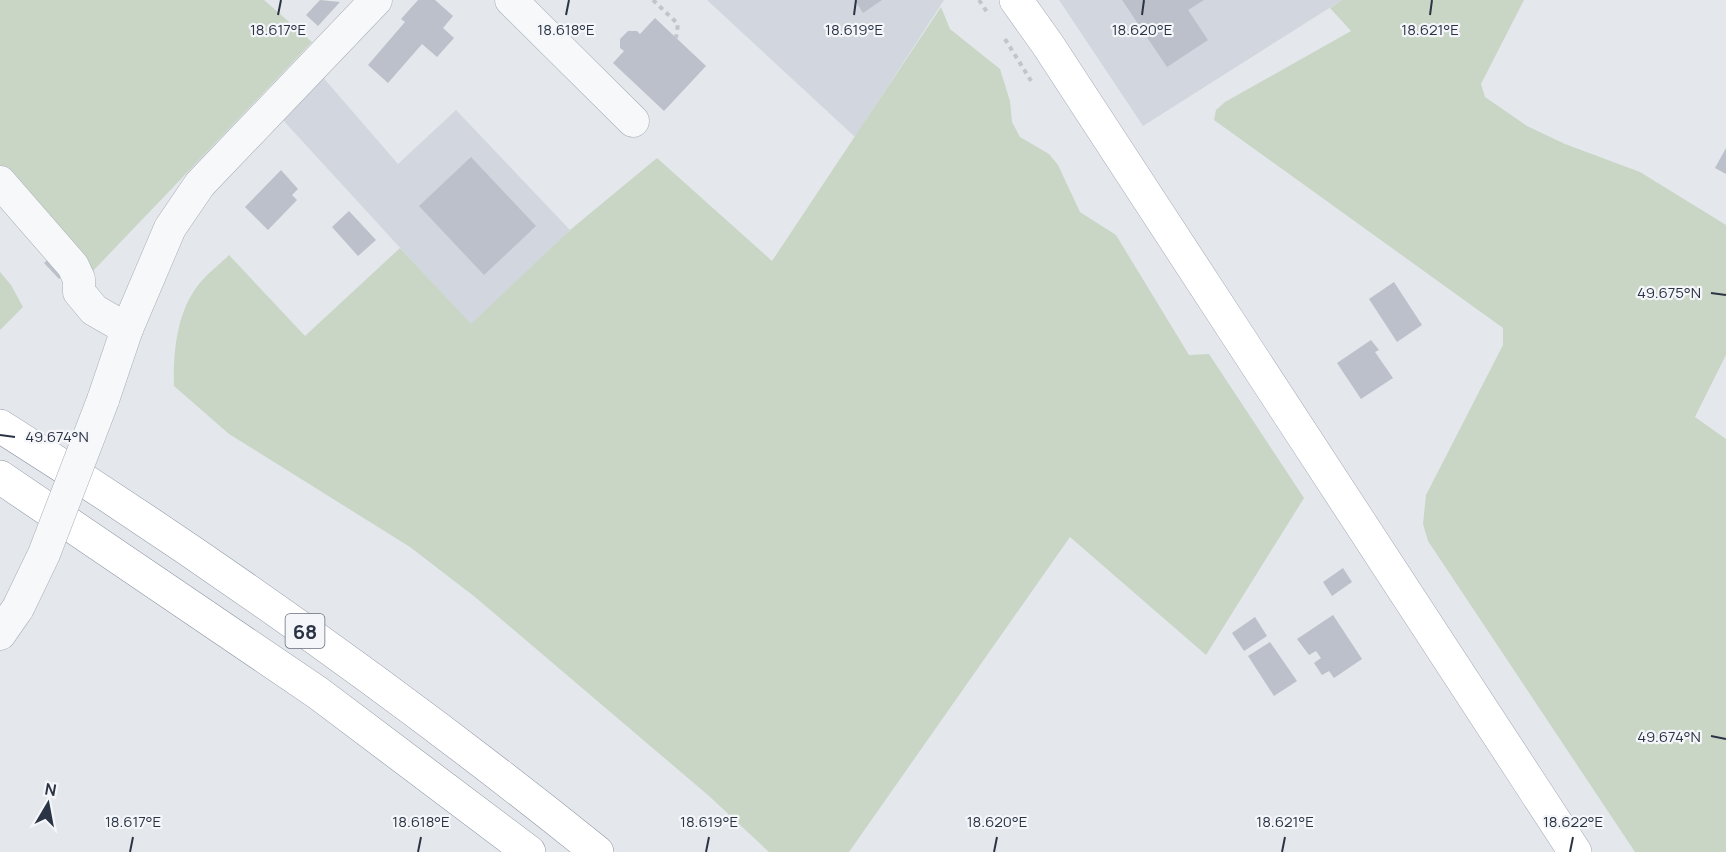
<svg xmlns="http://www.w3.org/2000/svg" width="1726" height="852" font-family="Manrope,sans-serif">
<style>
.built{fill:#d2d6de}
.green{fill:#c9d6c5}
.building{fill:#bbc0ca}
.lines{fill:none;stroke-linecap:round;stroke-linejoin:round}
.minor-casing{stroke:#a9aeb7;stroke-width:33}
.major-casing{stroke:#a3abb8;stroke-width:34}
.highway-casing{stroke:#8b94a3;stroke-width:34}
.path{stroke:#c2c5cb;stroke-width:4;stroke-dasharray:4.5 4.5;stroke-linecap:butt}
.minor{stroke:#f7f8fa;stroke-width:32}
.major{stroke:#fff;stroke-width:33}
.highway{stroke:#fff;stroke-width:33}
.minor-bridge-casing{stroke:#a9aeb7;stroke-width:33;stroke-linecap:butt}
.minor-bridge{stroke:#f7f8fa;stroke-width:32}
.ticks{fill:none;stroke:#2b3445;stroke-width:2}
.labels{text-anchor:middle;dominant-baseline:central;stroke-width:4.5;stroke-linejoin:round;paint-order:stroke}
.shield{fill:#f4f6f9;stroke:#676e7b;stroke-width:1.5}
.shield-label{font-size:20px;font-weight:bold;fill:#2b3445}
.ticks-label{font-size:15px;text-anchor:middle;fill:#2b3445;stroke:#f4f6f9;stroke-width:4.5;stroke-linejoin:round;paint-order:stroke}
</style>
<rect width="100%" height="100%" fill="#e4e7ec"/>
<g class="built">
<path d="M707 0H944L855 137Z"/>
<path d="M1059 0H1342L1143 126Z"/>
<path d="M321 75 398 164 456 110 570 230 471 325 281 118Z"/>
</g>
<g class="green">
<path d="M0 0H264L312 42 92 272 0 165Z"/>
<path d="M1342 0H1524L1481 84 1485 97 1527 126 1565 144 1640 172 1726 225V355L1695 417 1726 439V852H1635L1428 541 1423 524 1426 495 1503 345V328L1214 120 1216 110 1225 102 1351 31 1330 8Z"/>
<path d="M941 7 950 29 1000 69 1010 101 1012 122 1020 137 1049 154 1058 165 1080 212 1116 235 1189 355 1209 354 1304 498 1206 655 1070 537 849 852H769L709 796 475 597 410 547 229 434 174 386C173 352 177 311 199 284 208 273 220 264 229 255L305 336 400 248 471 324 570 230 657 158 772 261Z"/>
<path d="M0 272 11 285 23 307 0 330Z"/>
</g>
<g class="building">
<path d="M320 0 340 2 318 26 306 15Z"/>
<path d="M418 0H435L453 16 443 28 454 38 437 57 422 44 388 83 368 65 405 22 401 19Z"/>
<path d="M855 0H882L863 13Z"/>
<path d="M1122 0H1204L1188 10 1208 40 1167 67Z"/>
<path d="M655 18 706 66 664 111 613 63 624 51 620 48V39L628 31H637L640 34Z"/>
<path d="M1726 148V174L1715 168Z"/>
<path d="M471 157 536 226 484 275 419 206Z"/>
<path d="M281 170 298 189 292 195 297 200 268 230 245 207Z"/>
<path d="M349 211 376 240 358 256 332 227Z"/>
<path d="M54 254 69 269 59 279 44 263Z"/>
<path d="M1394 282 1422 325 1397 342 1369 299Z"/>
<path d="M1371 340 1379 350 1375 352 1393 378 1361 399 1337 363Z"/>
<path d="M1343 568 1352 582 1332 596 1323 582Z"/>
<path d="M1333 615 1362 659 1334 678 1329 671 1322 675 1314 663 1321 658 1316 651 1309 655 1297 639Z"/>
<path d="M1255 617 1267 636 1244 651 1232 633Z"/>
<path d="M1270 642 1297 681 1274 696 1248 656Z"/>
</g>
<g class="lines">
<g class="minor-casing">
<g id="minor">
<path d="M511 0 633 121"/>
<path d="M0 182 73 266 79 279V292L94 310 127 329"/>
<path d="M103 400 127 329 170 228 200 184 376 0"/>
<path d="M0 634 18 608"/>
</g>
</g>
<g class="major-casing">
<path id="major" d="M1016 0 1048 45 1575 852"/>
</g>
<g class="highway-casing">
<g id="highway">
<path d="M0 426C207 557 407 699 597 852"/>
<path d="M0 477 318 693 529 852"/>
</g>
</g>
<g class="path">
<path d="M653 0 678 24 676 38"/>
<path d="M979 0 989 15"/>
<path d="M1005 39 1033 84"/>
</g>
<use href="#minor" class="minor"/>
<use href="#major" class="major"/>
<use href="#highway" class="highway"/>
<g class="minor-bridge-casing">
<path id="minor-bridge" d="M18 608 44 554 103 400"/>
</g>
<use href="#minor-bridge" class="minor-bridge"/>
</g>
<path class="ticks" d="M278 15 281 0M566 15 569 0M854 15 856 0M1142 15 1144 0M1430 15 1432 0M1711 293 1726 295M0 435 15 437M1711 736 1726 739M130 852 133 837M418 852 421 837M706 852 709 837M994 852 997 837M1282 852 1285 837M1570 852 1573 837"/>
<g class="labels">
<rect class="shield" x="285.5" y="614" width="39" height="34" rx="4.5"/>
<g class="shield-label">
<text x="305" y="631">68</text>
</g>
</g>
<g class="ticks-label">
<text x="278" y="35">18.617°E</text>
<text x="566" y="35">18.618°E</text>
<text x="854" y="35">18.619°E</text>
<text x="1142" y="35">18.620°E</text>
<text x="1430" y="35">18.621°E</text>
<text x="1669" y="298">49.675°N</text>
<text x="57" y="442">49.674°N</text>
<text x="1669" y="742">49.674°N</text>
<text x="133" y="827">18.617°E</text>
<text x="421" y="827">18.618°E</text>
<text x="709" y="827">18.619°E</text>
<text x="997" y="827">18.620°E</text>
<text x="1285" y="827">18.621°E</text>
<text x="1573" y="827">18.622°E</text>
</g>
<g transform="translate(48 804) rotate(10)" stroke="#f4f6f9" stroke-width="4.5" paint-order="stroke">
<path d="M0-4.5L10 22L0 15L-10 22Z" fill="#2b3445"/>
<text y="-9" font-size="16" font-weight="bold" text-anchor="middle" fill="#2b3445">N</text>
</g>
</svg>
